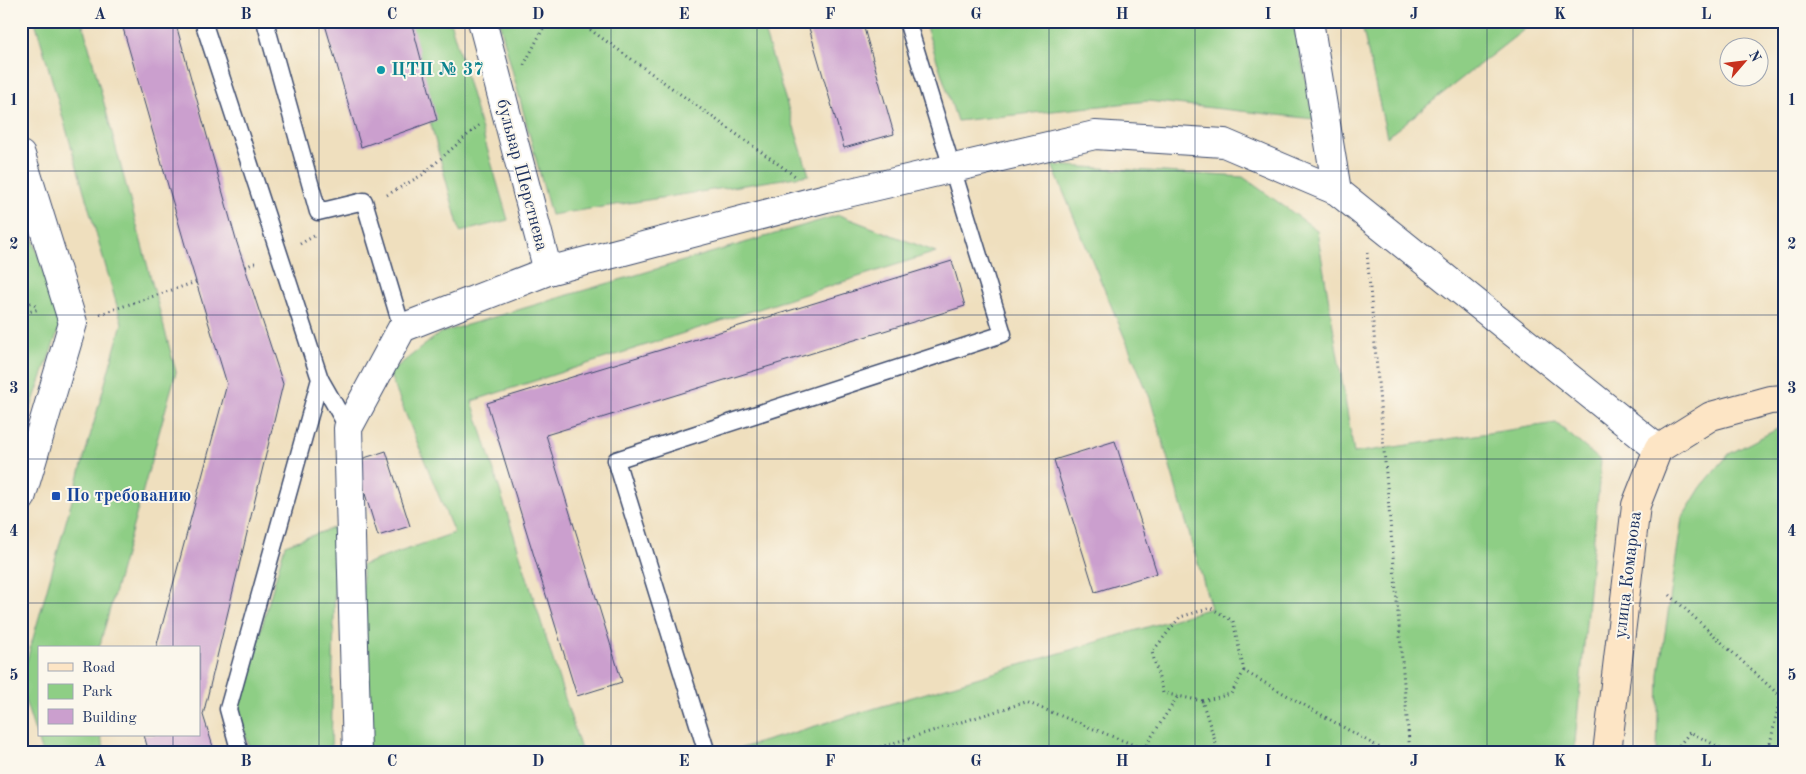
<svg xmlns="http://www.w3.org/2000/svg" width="1806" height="774" font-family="'Old Standard TT',serif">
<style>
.green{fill:#8ece85;stroke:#547e72}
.building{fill:#cb9fce}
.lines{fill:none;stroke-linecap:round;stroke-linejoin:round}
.service-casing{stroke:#3b496c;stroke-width:19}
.minor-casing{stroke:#3b496c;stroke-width:30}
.tertiary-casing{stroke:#3b496c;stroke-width:30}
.secondary-casing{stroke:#3b496c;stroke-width:30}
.path{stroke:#3b496c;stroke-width:3;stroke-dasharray:1 4;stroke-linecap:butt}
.service{stroke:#fff;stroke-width:16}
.minor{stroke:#fff;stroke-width:28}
.tertiary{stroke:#fff;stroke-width:28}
.secondary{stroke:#fde5c5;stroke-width:28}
.grid{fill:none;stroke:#1b2f5e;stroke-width:1;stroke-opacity:0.55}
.culture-dot{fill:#0f9aa8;stroke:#fbf7ec;stroke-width:2}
.transit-dot{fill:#1a4fb4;stroke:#fbf7ec;stroke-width:2}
.labels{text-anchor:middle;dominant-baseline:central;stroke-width:4;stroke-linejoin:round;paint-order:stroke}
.culture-label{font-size:18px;font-weight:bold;fill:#0d838f;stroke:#fbf7ec;text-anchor:start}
.street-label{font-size:18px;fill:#1b2f5e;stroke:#fbf7ec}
.transit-label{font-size:18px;font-weight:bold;fill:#164399;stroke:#fbf7ec;text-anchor:start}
.neatline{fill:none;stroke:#1b2f5e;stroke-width:2}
.grid-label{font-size:16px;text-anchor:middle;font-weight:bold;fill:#1b2f5e}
</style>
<rect width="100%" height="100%" fill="#fbf7ec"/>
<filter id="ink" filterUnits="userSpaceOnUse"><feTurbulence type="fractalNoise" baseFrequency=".02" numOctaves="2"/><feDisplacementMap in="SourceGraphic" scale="10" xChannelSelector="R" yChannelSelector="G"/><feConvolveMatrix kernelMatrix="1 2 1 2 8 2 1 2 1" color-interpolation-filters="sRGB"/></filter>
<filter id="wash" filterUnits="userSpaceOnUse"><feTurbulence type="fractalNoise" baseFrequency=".0096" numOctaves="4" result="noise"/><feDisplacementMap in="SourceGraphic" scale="20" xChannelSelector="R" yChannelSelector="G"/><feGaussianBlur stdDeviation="1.12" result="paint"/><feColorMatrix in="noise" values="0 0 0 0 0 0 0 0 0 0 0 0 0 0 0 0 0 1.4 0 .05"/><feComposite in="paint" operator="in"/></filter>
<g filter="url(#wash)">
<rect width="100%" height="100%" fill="#efdfbe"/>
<g class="green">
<path d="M35 21H82L176 372 99 648H39V735H100L106 753H42L21 688V681L122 323Z"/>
<path d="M403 21H450L508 220 460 232Z"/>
<path d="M499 21H761L809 175 551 215Z"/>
<path d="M924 21H1293L1314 119 1148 101 957 121Z"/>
<path d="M1361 21H1535L1387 137Z"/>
<path d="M1052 165 1243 177 1317 230 1354 453 1556 423 1601 461 1574 753H725L1211 608 1150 398Z"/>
<path d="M21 200 60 326 21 435Z"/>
<path d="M839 215 936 252 472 401 582 753H367L362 565 454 533 389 373 440 333Z"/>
<path d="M1785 425V753H1657L1659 674 1682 518 1701 487 1729 454Z"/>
<path d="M336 527 331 753H251L238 710 285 545Z"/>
</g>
<g id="blocks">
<g class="building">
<path d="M121 21H175L236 240 283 384 203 715 215 753H149L144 735H199V648H156L227 384 187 252Z"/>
<path d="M324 21H411L437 120 361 147Z"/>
<path d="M807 21H862L894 134 844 148Z"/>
<path d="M952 261 965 306 546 435 622 682 577 696 487 403Z"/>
<path d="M1115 441 1157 573 1095 592 1054 460Z"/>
<path d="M386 451 410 526 378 536 355 461Z"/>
</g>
</g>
</g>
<g filter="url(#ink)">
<use href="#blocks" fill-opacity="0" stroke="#3b496c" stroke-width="1"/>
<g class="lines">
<g class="service-casing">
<g id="service">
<path d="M203 21 320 379 228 709 240 753"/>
<path d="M265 21 318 212 364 201 402 328"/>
<path d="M320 379 348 428"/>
<path d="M707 753 616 460 1003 334 907 21"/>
</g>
</g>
<g class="minor-casing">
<g id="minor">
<path d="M482 21 548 271"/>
<path d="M1309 21 1337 191"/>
</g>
</g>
<g class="tertiary-casing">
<g id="tertiary">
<path d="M21 155 73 323 21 498"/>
<path d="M357 753 348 428 402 328 548 271 826 198 1095 135 1224 143 1337 191 1658 449"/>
</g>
</g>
<g class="secondary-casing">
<path id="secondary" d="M1607 753 1636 505 1658 449 1711 416 1770 400 1785 399"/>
</g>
<g class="path">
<path d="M578 21 795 176"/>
<path d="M524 65 547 21"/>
<path d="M387 195 422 175 479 125"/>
<path d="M300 244 316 235"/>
<path d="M1367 253 1410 753"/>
<path d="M245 267 257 262"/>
<path d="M21 298 36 306"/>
<path d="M21 314 39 309"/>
<path d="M100 314 196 282"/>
<path d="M1670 595 1780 696 1785 707"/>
<path d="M1202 701 1163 693 1152 652 1180 617 1211 608 1233 621 1244 671"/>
<path d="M861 753 1026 702 1154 753"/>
<path d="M1141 753 1178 696"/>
<path d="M1219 753 1202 701 1231 694 1244 671 1389 753"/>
<path d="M1673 753 1690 732 1730 753"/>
<path d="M1768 753 1785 676"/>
</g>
<use href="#service" class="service"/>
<use href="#minor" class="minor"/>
<use href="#tertiary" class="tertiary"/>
<use href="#secondary" class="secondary"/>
</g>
</g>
<path class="grid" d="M173 21V648M319 21V753M465 21V753M611 21V753M757 21V753M903 21V753M1049 21V753M1195 21V753M1341 21V753M1487 21V753M1633 21V753M21 171H1785M21 315H1785M21 459H1785M21 603H1785M173 735V753"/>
<circle class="culture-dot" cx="381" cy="70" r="5"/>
<rect class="transit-dot" x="51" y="491" width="10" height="10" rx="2.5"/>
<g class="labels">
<g class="culture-label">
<text x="391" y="70">ЦТП № 37</text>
</g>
<g class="street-label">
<text transform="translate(522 175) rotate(75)">бульвар Шерстнева</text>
<text transform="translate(1628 575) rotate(-83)">улица Комарова</text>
</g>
<g class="transit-label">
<text x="66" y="496">По требованию</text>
</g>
</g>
<rect width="1806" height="774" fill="none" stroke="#fbf7ec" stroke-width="55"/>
<rect x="38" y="646" width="162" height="90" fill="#fbf7ec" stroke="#a1a7b3"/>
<rect x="48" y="663" width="25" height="8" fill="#fde5c5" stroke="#a1a7b3"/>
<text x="82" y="672" font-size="15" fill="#1b2f5e">Road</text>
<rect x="48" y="684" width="25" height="15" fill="#8ece85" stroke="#a1a7b3"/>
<text x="82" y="696" font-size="15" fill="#1b2f5e">Park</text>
<rect x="48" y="709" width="25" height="15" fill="#cb9fce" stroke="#a1a7b3"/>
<text x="82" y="722" font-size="15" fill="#1b2f5e">Building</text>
<g transform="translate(1744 62) rotate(62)"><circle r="24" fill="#fbf7ec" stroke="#a1a7b3"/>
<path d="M0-4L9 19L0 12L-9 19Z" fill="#c8321e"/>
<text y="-8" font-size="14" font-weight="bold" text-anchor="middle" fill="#1b2f5e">N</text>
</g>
<rect x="28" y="28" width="1750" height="718" class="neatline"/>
<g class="grid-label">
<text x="100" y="19">A</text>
<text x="246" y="19">B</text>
<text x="392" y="19">C</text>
<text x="538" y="19">D</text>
<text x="684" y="19">E</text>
<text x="830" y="19">F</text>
<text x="976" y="19">G</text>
<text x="1122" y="19">H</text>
<text x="1268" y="19">I</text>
<text x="1414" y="19">J</text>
<text x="1560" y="19">K</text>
<text x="1706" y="19">L</text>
<text x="14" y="105">1</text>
<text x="1792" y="105">1</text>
<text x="14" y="249">2</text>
<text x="1792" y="249">2</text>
<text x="14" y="393">3</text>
<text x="1792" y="393">3</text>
<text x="14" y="536">4</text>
<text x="1792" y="536">4</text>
<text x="14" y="680">5</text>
<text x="1792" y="680">5</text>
<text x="100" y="766">A</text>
<text x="246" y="766">B</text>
<text x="392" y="766">C</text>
<text x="538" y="766">D</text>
<text x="684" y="766">E</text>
<text x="830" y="766">F</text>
<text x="976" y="766">G</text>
<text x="1122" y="766">H</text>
<text x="1268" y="766">I</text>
<text x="1414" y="766">J</text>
<text x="1560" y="766">K</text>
<text x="1706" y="766">L</text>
</g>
</svg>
